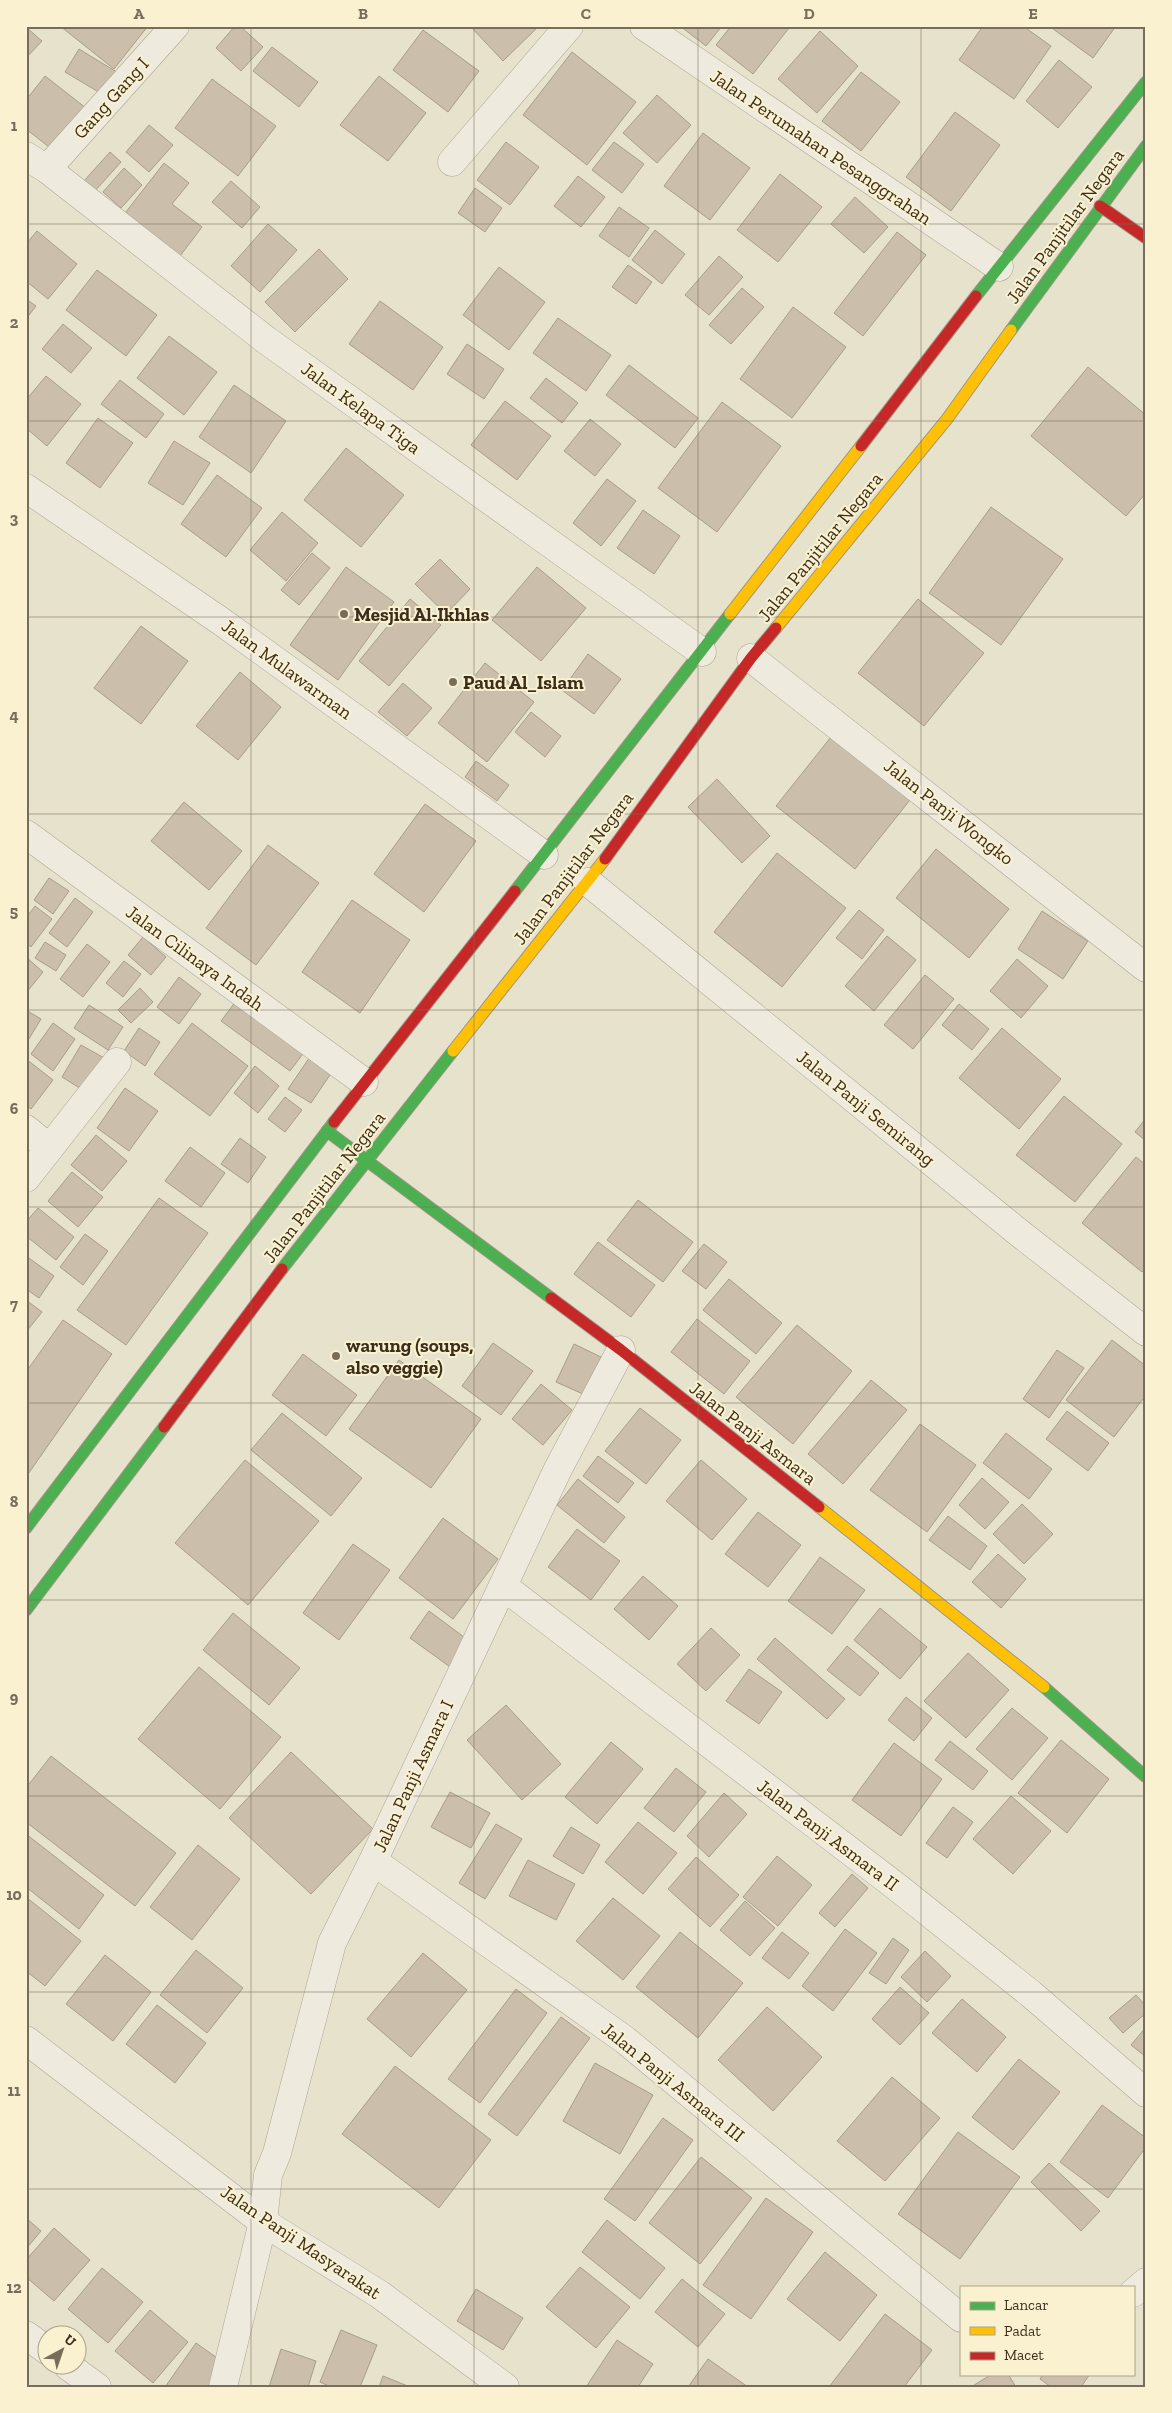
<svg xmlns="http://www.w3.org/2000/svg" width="1172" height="2413" font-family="'Zilla Slab',serif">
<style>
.building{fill:#cbbfac;stroke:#a89d8b}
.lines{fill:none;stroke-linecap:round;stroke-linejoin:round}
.street-casing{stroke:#aca695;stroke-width:29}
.fast-casing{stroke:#9c9585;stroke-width:13}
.slow-casing{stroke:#9c9585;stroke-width:13}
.jam-casing{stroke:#9c9585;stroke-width:13}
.street{stroke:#eeeade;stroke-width:28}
.fast{stroke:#4caf50;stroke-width:11}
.slow{stroke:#ffc107;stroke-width:11}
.jam{stroke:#c62828;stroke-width:11}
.grid{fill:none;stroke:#786d5a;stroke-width:1;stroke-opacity:0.55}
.poi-dot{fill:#786d5a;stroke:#f9f1d0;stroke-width:2}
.labels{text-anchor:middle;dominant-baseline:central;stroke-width:4;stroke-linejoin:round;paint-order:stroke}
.street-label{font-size:19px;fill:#3c2e1c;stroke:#f9f1d0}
.poi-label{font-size:19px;font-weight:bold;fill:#3c2e1c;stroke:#f9f1d0;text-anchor:start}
.neatline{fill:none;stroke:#786d5a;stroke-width:2}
.grid-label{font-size:16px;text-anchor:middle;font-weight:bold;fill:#786d5a}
</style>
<rect width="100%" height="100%" fill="#e7e2cc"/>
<g class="building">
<path d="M60 26H148L114 69Z"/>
<path d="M235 26H240L263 47 241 71 216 48Z"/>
<path d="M470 26H539L503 61Z"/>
<path d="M680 26H722L706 46Z"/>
<path d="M731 26H786L789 28 753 74 716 45Z"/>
<path d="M983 26H1023L1051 46 1014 99 959 60Z"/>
<path d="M1049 26H1116L1093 58Z"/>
<path d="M26 27 42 41 26 58Z"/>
<path d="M423 30 479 71 448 112 393 70Z"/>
<path d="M820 31 858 66 817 113 778 79Z"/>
<path d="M272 47 318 82 299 107 253 71Z"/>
<path d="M79 49 120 74 107 97 65 72Z"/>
<path d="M572 52 636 102 587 165 523 115Z"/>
<path d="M1059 60 1092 87 1058 128 1026 101Z"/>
<path d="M861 72 900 102 861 151 822 121Z"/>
<path d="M45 76 86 108 53 150 26 129V100Z"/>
<path d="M379 76 426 113 388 161 340 125Z"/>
<path d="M212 79 276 126 238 176 175 128Z"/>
<path d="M657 95 691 125 657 163 623 133Z"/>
<path d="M955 112 1000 145 951 211 906 177Z"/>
<path d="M149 125 173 145 149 172 126 152Z"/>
<path d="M703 133 750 168 710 220 664 186Z"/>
<path d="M506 142 539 167 510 205 477 180Z"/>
<path d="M614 142 644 164 622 193 592 170Z"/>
<path d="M110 152 121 162 94 192 83 182Z"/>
<path d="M164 163 189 183 172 204 202 227 177 260 122 217Z"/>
<path d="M124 168 142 185 121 208 103 192Z"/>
<path d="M780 174 822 207 778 262 737 230Z"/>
<path d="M578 176 605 197 581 227 554 206Z"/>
<path d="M231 181 260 207 242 228 212 202Z"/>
<path d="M475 188 502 208 485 232 458 213Z"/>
<path d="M855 197 888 227 864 253 831 224Z"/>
<path d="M619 207 649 228 629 257 599 236Z"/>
<path d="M268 224 297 250 260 292 231 266Z"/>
<path d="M655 230 685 254 662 284 632 260Z"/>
<path d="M37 231 77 264 48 299 26 281V244Z"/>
<path d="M897 232 926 255 863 336 834 313Z"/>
<path d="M319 249 348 279 295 332 265 302Z"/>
<path d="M719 256 743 277 709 315 685 295Z"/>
<path d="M628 265 652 282 636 304 612 287Z"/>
<path d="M499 267 545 302 509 350 463 315Z"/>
<path d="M97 270 157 315 126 356 66 310Z"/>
<path d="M742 288 764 307 731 344 709 325Z"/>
<path d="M26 299 36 306 26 319Z"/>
<path d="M380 301 443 347 413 390 349 344Z"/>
<path d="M793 307 846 347 792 418 740 379Z"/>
<path d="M558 318 611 355 586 391 533 353Z"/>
<path d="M63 324 92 348 71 373 42 349Z"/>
<path d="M169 336 217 372 184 415 137 378Z"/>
<path d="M467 344 504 369 484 399 447 374Z"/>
<path d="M629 365 698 418 675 448 606 395Z"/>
<path d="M1088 367 1146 415V493L1126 516 1031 436Z"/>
<path d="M46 376 81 404 47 446 26 428V400Z"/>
<path d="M546 378 578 403 562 423 530 398Z"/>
<path d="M120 380 164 414 146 438 101 404Z"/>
<path d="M234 385 286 421 251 473 199 437Z"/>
<path d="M505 401 551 436 517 480 471 445Z"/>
<path d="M722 402 781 446 717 532 658 488Z"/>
<path d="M98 418 133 443 100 488 66 463Z"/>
<path d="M590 419 621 444 595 476 564 451Z"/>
<path d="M174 441 210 463 183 505 148 483Z"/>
<path d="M346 448 404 495 361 547 304 500Z"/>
<path d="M217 475 262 508 226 557 181 524Z"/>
<path d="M607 479 636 501 601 546 573 523Z"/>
<path d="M991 507 1063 559 1001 645 929 593Z"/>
<path d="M643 510 680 536 654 574 617 548Z"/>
<path d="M282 512 318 543 286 581 250 550Z"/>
<path d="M312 553 330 568 299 605 281 590Z"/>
<path d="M440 559 470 589 446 614 415 584Z"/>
<path d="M346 567 394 602 338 680 290 645Z"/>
<path d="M537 567 586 608 541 661 492 620Z"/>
<path d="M410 599 441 625 389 686 359 661Z"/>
<path d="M918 599 984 653 924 726 858 673Z"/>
<path d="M141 626 188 661 141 724 94 688Z"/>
<path d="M588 654 621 679 594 714 562 690Z"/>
<path d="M485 663 534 702 487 762 438 723Z"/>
<path d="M240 672 281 707 238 760 196 726Z"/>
<path d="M403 683 432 708 407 736 378 712Z"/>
<path d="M531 712 561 736 545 757 515 732Z"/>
<path d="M835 732 914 795 855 869 776 806Z"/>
<path d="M476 761 509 785 497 801 465 777Z"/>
<path d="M717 779 770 836 742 863 688 807Z"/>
<path d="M184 802 242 851 209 890 151 841Z"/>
<path d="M425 804 476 841 424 912 374 874Z"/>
<path d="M268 845 319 883 256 965 206 928Z"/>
<path d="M936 849 1009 909 969 958 896 898Z"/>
<path d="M777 853 846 908 782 987 714 932Z"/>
<path d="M49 878 69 891 53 914 34 900Z"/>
<path d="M75 898 93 912 67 947 49 933Z"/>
<path d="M352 900 410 940 360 1013 302 972Z"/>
<path d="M35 906 52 919 31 947 26 943V918Z"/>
<path d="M859 910 884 930 862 959 836 938Z"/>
<path d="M1042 911 1088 941 1063 979 1018 949Z"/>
<path d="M887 936 916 960 874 1011 845 986Z"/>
<path d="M143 937 166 957 151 975 128 955Z"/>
<path d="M45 942 66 955 56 971 35 958Z"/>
<path d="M87 944 110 962 83 997 60 979Z"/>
<path d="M26 957 43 972 26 993Z"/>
<path d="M1017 959 1048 986 1021 1018 990 991Z"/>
<path d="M124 961 141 974 123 997 106 983Z"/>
<path d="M925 975 954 999 913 1049 884 1025Z"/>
<path d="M179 977 201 994 179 1024 157 1007Z"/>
<path d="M140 988 153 1002 131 1023 118 1010Z"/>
<path d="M236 1001 305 1051 290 1071 221 1021Z"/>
<path d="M959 1004 989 1029 972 1050 942 1025Z"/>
<path d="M89 1005 123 1027 108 1050 74 1028Z"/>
<path d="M26 1010 41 1019 27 1042 26 1041Z"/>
<path d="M53 1023 75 1039 53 1071 31 1054Z"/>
<path d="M192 1023 248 1066 210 1116 154 1074Z"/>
<path d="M139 1028 160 1042 145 1066 124 1051Z"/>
<path d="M1002 1028 1061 1079 1019 1129 959 1078Z"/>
<path d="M81 1045 106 1059 86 1092 62 1077Z"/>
<path d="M312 1054 334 1069 311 1103 288 1089Z"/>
<path d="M26 1059 53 1080 31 1109 26 1105Z"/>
<path d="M255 1066 279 1086 258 1113 234 1093Z"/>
<path d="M125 1088 158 1111 129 1151 97 1128Z"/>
<path d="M1064 1096 1122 1144 1075 1202 1016 1155Z"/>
<path d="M285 1097 302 1110 285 1132 268 1119Z"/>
<path d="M1146 1118V1141L1135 1132Z"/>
<path d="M96 1135 127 1161 102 1191 71 1165Z"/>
<path d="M240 1138 266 1157 248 1183 221 1164Z"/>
<path d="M190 1147 225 1173 201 1207 165 1181Z"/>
<path d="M1136 1157 1146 1165V1268L1142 1272 1082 1223Z"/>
<path d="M72 1172 103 1197 78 1227 48 1201Z"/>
<path d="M159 1198 208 1233 126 1345 77 1310Z"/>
<path d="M638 1200 693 1242 663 1282 607 1240Z"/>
<path d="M38 1208 74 1237 56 1260 26 1236V1222Z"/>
<path d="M85 1234 108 1251 83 1285 60 1267Z"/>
<path d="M598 1242 655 1285 631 1317 574 1274Z"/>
<path d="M704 1244 727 1262 706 1289 682 1271Z"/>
<path d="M26 1256 54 1276 39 1298 26 1289Z"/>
<path d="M729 1279 782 1323 756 1354 703 1310Z"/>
<path d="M26 1300 42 1312 26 1332Z"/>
<path d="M697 1319 750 1361 724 1394 671 1352Z"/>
<path d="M63 1320 112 1354 26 1477V1372Z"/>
<path d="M797 1325 852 1371 793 1444 736 1397Z"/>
<path d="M1112 1340 1146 1366V1395L1114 1437 1066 1400Z"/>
<path d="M493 1343 533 1371 501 1415 462 1386Z"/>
<path d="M574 1344 601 1357 583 1394 556 1382Z"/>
<path d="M1057 1350 1084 1368 1049 1418 1023 1399Z"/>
<path d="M303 1354 357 1395 326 1436 272 1395Z"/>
<path d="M399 1360 481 1419 431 1488 349 1429Z"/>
<path d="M871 1380 907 1410 843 1484 808 1454Z"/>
<path d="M541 1384 572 1410 543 1445 512 1419Z"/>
<path d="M640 1408 681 1440 646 1484 605 1451Z"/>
<path d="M1067 1411 1109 1443 1088 1471 1046 1439Z"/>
<path d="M282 1413 362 1478 331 1516 251 1450Z"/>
<path d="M920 1424 976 1465 927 1532 870 1490Z"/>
<path d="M1006 1433 1052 1469 1029 1499 983 1463Z"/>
<path d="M598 1456 634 1483 618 1503 583 1476Z"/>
<path d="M245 1460 319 1521 248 1605 175 1543Z"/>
<path d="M701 1460 747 1499 712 1540 666 1501Z"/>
<path d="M982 1478 1009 1502 985 1529 959 1505Z"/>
<path d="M578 1479 625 1517 604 1543 557 1505Z"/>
<path d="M1022 1504 1053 1534 1024 1564 993 1534Z"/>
<path d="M758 1512 801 1545 768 1587 725 1554Z"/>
<path d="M948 1516 987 1546 970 1570 929 1540Z"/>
<path d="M443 1518 498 1559 453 1619 399 1578Z"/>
<path d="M577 1529 620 1561 591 1600 548 1567Z"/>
<path d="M353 1544 390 1570 339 1640 303 1613Z"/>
<path d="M998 1554 1026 1579 1001 1608 972 1582Z"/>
<path d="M820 1557 865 1590 832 1634 788 1601Z"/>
<path d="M643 1576 678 1606 649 1640 614 1609Z"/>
<path d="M880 1608 927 1647 900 1679 854 1640Z"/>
<path d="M429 1611 472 1643 453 1669 410 1638Z"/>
<path d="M233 1613 300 1668 269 1705 203 1650Z"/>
<path d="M711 1628 740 1655 706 1691 677 1664Z"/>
<path d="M775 1638 845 1699 827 1719 757 1659Z"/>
<path d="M847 1646 879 1673 860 1696 827 1670Z"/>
<path d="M968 1653 1009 1690 966 1738 924 1701Z"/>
<path d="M199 1667 281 1737 220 1809 138 1739Z"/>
<path d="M749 1669 782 1692 759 1724 726 1701Z"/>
<path d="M906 1697 932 1718 914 1741 888 1720Z"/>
<path d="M506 1705 561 1764 522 1800 467 1740Z"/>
<path d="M1012 1708 1048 1738 1012 1780 976 1749Z"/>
<path d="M1061 1740 1109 1779 1067 1833 1018 1793Z"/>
<path d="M950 1741 988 1771 973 1790 935 1760Z"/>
<path d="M611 1742 643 1769 597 1824 565 1797Z"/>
<path d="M894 1743 942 1779 901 1836 852 1800Z"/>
<path d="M291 1752 373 1829 311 1894 229 1818Z"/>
<path d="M51 1756 176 1853 135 1906 26 1822V1788Z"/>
<path d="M676 1768 706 1792 674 1832 644 1808Z"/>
<path d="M450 1792 490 1813 471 1848 431 1827Z"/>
<path d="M724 1793 747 1814 709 1857 687 1836Z"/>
<path d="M1011 1796 1051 1831 1013 1874 973 1839Z"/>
<path d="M953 1807 973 1822 947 1858 926 1843Z"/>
<path d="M638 1822 677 1853 643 1894 605 1862Z"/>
<path d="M496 1824 522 1839 485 1899 459 1883Z"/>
<path d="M571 1827 600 1845 583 1874 553 1856Z"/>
<path d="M26 1834 104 1895 79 1929 26 1887Z"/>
<path d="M198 1845 240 1879 192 1940 150 1907Z"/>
<path d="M777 1856 812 1885 778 1926 743 1897Z"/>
<path d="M696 1857 739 1895 710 1927 668 1889Z"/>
<path d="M528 1860 575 1884 556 1920 509 1896Z"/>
<path d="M852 1874 868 1888 835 1927 819 1913Z"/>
<path d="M26 1897 81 1941 45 1986 26 1971Z"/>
<path d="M613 1898 660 1936 623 1980 576 1941Z"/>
<path d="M745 1901 775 1928 750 1956 720 1930Z"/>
<path d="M845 1929 877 1953 833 2011 802 1986Z"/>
<path d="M680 1932 743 1983 698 2038 636 1987Z"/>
<path d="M782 1932 809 1953 789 1979 762 1958Z"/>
<path d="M893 1938 909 1950 886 1984 869 1973Z"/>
<path d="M196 1950 243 1988 207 2033 160 1995Z"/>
<path d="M925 1951 951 1976 927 2002 901 1977Z"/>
<path d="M423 1953 467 1990 411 2057 367 2019Z"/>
<path d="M105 1955 151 1992 113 2041 66 2004Z"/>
<path d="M900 1987 929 2013 900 2045 872 2019Z"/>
<path d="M516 1989 547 2013 480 2103 448 2079Z"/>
<path d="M1136 1995 1146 2006V2013L1123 2033 1109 2018Z"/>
<path d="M962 1999 1006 2037 977 2072 932 2033Z"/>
<path d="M157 2005 206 2043 175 2083 126 2044Z"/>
<path d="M767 2007 822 2057 773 2111 718 2060Z"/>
<path d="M561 2017 590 2038 517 2136 488 2114Z"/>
<path d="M1146 2027V2057L1131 2045Z"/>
<path d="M1019 2059 1060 2092 1013 2150 972 2117Z"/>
<path d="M595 2063 653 2095 620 2154 563 2121Z"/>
<path d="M395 2066 491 2140 439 2208 342 2134Z"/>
<path d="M892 2077 940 2118 885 2181 837 2141Z"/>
<path d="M1102 2105 1146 2138V2147L1108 2198 1060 2162Z"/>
<path d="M663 2118 693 2140 635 2221 604 2199Z"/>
<path d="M958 2132 1020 2177 960 2259 898 2214Z"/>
<path d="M701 2157 752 2198 700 2264 649 2223Z"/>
<path d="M1049 2163 1100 2211 1081 2231 1031 2182Z"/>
<path d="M766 2198 813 2232 751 2319 703 2285Z"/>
<path d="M26 2218 41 2231 26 2249Z"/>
<path d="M607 2220 665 2268 640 2299 582 2252Z"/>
<path d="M54 2228 90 2260 54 2301 26 2277V2260Z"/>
<path d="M825 2252 877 2295 840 2341 787 2299Z"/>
<path d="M580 2267 630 2307 596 2348 546 2307Z"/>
<path d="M102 2268 143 2302 108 2343 68 2309Z"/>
<path d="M682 2279 725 2314 698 2347 655 2312Z"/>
<path d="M476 2289 523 2318 503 2350 457 2321Z"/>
<path d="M150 2310 188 2342 153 2383 115 2351Z"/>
<path d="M885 2314 932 2350 904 2387H829Z"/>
<path d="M341 2330 377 2345 360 2387H331L320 2382Z"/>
<path d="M617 2340 653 2364 638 2387H586Z"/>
<path d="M196 2343 227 2365 211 2387H165Z"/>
<path d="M281 2349 316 2361 308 2387H269Z"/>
<path d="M708 2359 748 2387H688Z"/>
<path d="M992 2374H1008L1016 2387H971Z"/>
<path d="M1043 2374H1090L1081 2387H1051L1040 2379Z"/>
<path d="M383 2376 410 2387H379Z"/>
</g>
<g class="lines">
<g class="street-casing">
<g id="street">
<path d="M644 26 999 267"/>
<path d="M26 156 47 169 266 340 702 652"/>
<path d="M452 162 569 26"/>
<path d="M47 169 175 26"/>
<path d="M26 488 222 622 544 855"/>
<path d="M751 658 1146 968"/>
<path d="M26 834 364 1082"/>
<path d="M588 882 1018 1232 1146 1332"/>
<path d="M26 1129 49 1148"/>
<path d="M26 1178 117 1062"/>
<path d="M503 1586 897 1887 1031 1994 1146 2093"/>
<path d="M373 1861 625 2040 961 2318"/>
<path d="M26 2040 263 2222 379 2294 505 2387"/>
<path d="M1133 2293 1146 2282"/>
<path d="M26 2335 48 2351"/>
<path d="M68 2366 97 2387"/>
<path d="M223 2387 263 2222 268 2175 277 2153 332 1943 373 1861 558 1469 621 1350"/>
</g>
</g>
<g class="fast-casing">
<g id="fast">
<path d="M976 296 1146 82"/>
<path d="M1011 330 1146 146"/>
<path d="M515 891 730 614"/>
<path d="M327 1131 551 1298"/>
<path d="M282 1269 453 1051"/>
<path d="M26 1528 334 1122"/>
<path d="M26 1610 164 1427"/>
<path d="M1044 1687 1146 1777"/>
</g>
</g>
<g class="slow-casing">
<g id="slow">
<path d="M730 614 861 446"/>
<path d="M776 628 947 419 1011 330"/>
<path d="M453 1051 605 859"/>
<path d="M819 1507 1044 1687"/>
</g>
</g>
<g class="jam-casing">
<g id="jam">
<path d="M1100 206 1146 238"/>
<path d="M861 446 976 296"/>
<path d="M605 859 751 658 776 628"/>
<path d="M334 1122 515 891"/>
<path d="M551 1298 621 1350 819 1507"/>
<path d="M164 1427 282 1269"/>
</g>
</g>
<use href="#street" class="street"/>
<use href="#fast" class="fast"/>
<use href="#slow" class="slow"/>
<use href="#jam" class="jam"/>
</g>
<path class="grid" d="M251 26V2387M474 26V2387M698 26V2387M921 26V2387M26 224H1146M26 421H1146M26 617H1146M26 814H1146M26 1010H1146M26 1207H1146M26 1403H1146M26 1600H1146M26 1796H1146M26 1992H1146M26 2189H1146"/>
<g class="poi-dot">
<circle cx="344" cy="614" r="5"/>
<circle cx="453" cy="682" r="5"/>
<circle cx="336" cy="1356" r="5"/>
</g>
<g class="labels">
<g class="street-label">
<text transform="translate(111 98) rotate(-48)">Gang Gang I</text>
<text transform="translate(821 147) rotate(34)">Jalan Perumahan Pesanggrahan</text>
<text transform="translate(1065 226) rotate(-54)">Jalan Panjitilar Negara</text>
<text transform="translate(361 408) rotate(36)">Jalan Kelapa Tiga</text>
<text transform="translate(820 547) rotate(-51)">Jalan Panjitilar Negara</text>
<text transform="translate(287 669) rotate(36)">Jalan Mulawarman</text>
<text transform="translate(949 812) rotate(38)">Jalan Panji Wongko</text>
<text transform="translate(573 868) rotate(-53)">Jalan Panjitilar Negara</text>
<text transform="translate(195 958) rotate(36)">Jalan Cilinaya Indah</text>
<text transform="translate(866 1108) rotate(39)">Jalan Panji Semirang</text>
<text transform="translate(324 1187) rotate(-52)">Jalan Panjitilar Negara</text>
<text transform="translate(753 1433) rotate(38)">Jalan Panji Asmara</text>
<text transform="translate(413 1776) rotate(-65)">Jalan Panji Asmara I</text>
<text transform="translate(828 1835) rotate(37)">Jalan Panji Asmara II</text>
<text transform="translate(673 2082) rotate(39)">Jalan Panji Asmara III</text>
<text transform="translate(301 2242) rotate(34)">Jalan Panji Masyarakat</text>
</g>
<g class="poi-label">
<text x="354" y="614">Mesjid Al-Ikhlas</text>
<text x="463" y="682">Paud Al_Islam</text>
<text x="346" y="1345">warung (soups,<tspan x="346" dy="22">also veggie)</tspan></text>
</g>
</g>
<rect width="1172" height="2413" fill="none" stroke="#f9f1d0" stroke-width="55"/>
<rect x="960" y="2286" width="175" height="90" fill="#f9f1d0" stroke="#ada388"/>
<rect x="970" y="2302" width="25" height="8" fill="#4caf50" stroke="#ada388"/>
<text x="1004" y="2310" font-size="15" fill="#3c2e1c">Lancar</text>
<rect x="970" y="2327" width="25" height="8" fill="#ffc107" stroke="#ada388"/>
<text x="1004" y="2336" font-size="15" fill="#3c2e1c">Padat</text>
<rect x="970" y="2352" width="25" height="8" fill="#c62828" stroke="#ada388"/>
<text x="1004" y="2360" font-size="15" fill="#3c2e1c">Macet</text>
<g transform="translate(62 2350) rotate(40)"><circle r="24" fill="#f9f1d0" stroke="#ada388"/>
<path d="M0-4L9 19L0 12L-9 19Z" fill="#786d5a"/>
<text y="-8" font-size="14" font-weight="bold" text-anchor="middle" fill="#3c2e1c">U</text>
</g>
<rect x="28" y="28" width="1116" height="2358" class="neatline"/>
<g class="grid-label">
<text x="139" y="19">A</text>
<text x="363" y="19">B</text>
<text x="586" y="19">C</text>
<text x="809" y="19">D</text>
<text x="1033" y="19">E</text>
<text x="14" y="131">1</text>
<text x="14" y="328">2</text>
<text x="14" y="524">3</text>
<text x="14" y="721">4</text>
<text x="14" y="917">5</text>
<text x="14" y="1114">6</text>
<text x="14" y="1310">7</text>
<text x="14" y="1507">8</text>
<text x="14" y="1703">9</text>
<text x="14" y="1900">10</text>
<text x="14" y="2096">11</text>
<text x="14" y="2293">12</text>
</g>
</svg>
